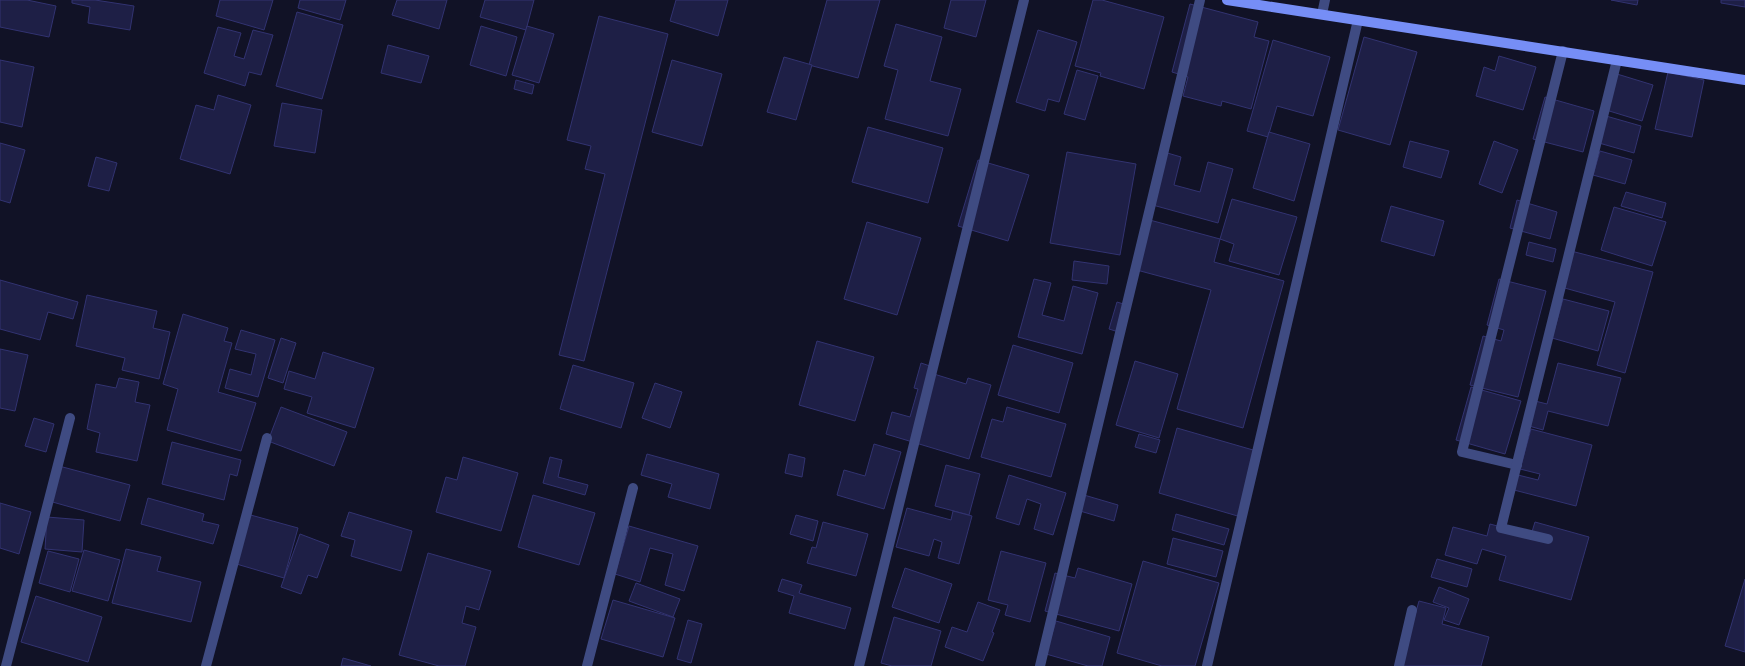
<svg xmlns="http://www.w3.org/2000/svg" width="1745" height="666" font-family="'Roboto Condensed',sans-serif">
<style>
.building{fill:#1e1f46;stroke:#323371}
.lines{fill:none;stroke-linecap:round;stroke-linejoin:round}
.street{stroke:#3f4b82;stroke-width:10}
.secondary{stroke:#768ef6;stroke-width:10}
</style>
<rect width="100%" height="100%" fill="#111226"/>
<g class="building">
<path d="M0 0H27L56 6 49 37 0 27Z"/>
<path d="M72 0H95L134 6 130 30 88 23 90 7 72 3Z"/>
<path d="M220 0H273L264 30 216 16Z"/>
<path d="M300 0H346L340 20 298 8Z"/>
<path d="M397 0H447L439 29 392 15Z"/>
<path d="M485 0H534L526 30 480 17Z"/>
<path d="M676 0H728L718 36 670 21Z"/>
<path d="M827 0H880L858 78 809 65Z"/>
<path d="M951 0H986L976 37 944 28Z"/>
<path d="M1093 0H1102L1164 17 1144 89 1100 76 1101 73 1075 66Z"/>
<path d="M1611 0H1638L1637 5Z"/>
<path d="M1721 0H1745V7L1721 3Z"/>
<path d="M1190 4 1258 22 1254 37 1269 41 1251 109 1222 101 1221 106 1183 96 1188 77 1172 72Z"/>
<path d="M297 12 343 25 322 99 276 86Z"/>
<path d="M599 16 668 34 584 361 559 355 605 174 585 169 591 146 567 140Z"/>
<path d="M896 24 942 37 930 81 961 89 948 136 885 119 898 70 884 66Z"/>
<path d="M481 26 517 37 506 76 470 65Z"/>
<path d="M527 26 554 34 539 83 512 75Z"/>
<path d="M218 27 241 33 234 56 244 59 253 30 273 35 261 75 249 72 245 86 204 73Z"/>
<path d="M1038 30 1077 42 1059 102 1048 99 1045 111 1016 102Z"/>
<path d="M1364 37 1417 52 1390 145 1338 130Z"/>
<path d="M1273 40 1330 57 1313 116 1277 106 1268 137 1247 131Z"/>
<path d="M388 45 429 56 421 83 381 73Z"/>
<path d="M1499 56 1536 67 1523 110 1476 96 1484 67 1495 71Z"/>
<path d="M784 57 812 65 796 120 767 112Z"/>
<path d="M0 60 34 67 22 127 0 122Z"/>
<path d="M672 60 722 74 702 146 652 132Z"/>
<path d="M1077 70 1098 76 1085 120 1064 114Z"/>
<path d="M1668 72 1704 80 1692 137 1655 129Z"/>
<path d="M1617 74 1653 85 1642 121 1606 110Z"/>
<path d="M516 80 534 85 532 94 514 89Z"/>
<path d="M218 95 251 105 230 174 180 159 196 105 214 110Z"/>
<path d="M1545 97 1594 111 1583 152 1533 139Z"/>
<path d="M282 103 322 110 315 153 274 146Z"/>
<path d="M1606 116 1641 126 1634 153 1599 143Z"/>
<path d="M868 127 943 148 928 203 852 182Z"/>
<path d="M1269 132 1310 144 1294 201 1253 188Z"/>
<path d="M1410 141 1449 151 1441 178 1403 167Z"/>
<path d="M1494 141 1518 150 1502 193 1479 184Z"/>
<path d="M0 143 25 150 10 203 0 200Z"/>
<path d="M1600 151 1632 160 1625 184 1593 175Z"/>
<path d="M1067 152 1136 164 1120 255 1050 243Z"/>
<path d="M1164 152 1181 157 1174 185 1200 192 1208 162 1233 169 1218 223 1149 204Z"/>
<path d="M96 157 117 163 109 191 88 186Z"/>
<path d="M978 160 1029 175 1008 241 958 226Z"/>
<path d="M1626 192 1666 203 1662 218 1621 206Z"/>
<path d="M1232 199 1297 217 1279 275 1229 261 1234 244 1220 239Z"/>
<path d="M1517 200 1557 212 1550 239 1510 228Z"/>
<path d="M1391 206 1444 221 1434 256 1381 241Z"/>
<path d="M1614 207 1666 222 1652 266 1601 250Z"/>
<path d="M1146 219 1220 239 1214 262 1284 281 1243 428 1177 409 1211 290 1133 269Z"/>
<path d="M867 222 921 238 897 315 844 299Z"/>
<path d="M1529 242 1556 249 1553 262 1526 255Z"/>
<path d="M1571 251 1653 272 1625 373 1597 365 1615 302 1561 287Z"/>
<path d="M1074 261 1109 266 1107 284 1072 280Z"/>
<path d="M1034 279 1051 283 1042 315 1064 321 1073 286 1098 293 1082 354 1018 337Z"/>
<path d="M1499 279 1546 291 1518 397 1470 385 1483 336 1501 341 1504 330 1487 325Z"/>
<path d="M0 280 78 302 73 319 48 312 40 340 0 329Z"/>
<path d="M87 295 157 311 153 328 170 332 159 379 122 370 125 358 76 346Z"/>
<path d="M1563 299 1609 311 1598 351 1552 338Z"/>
<path d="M1117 302 1130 306 1122 333 1109 329Z"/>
<path d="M183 314 228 328 224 341 232 343 218 392 256 403 241 451 167 430 178 389 163 384Z"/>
<path d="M241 330 275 340 258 397 225 388 230 369 251 375 256 354 235 349Z"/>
<path d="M281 338 296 343 283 383 268 378Z"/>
<path d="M817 341 874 357 855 421 799 405Z"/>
<path d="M1013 345 1073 363 1059 413 998 395Z"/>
<path d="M0 349 28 355 15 411 0 408Z"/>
<path d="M323 352 374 368 355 428 307 413 312 397 284 389 289 371 315 379Z"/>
<path d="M1135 361 1178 374 1159 438 1116 425Z"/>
<path d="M921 363 936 368 934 374 966 384 968 378 991 385 969 459 886 434 892 412 910 417 918 389 914 388Z"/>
<path d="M1558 363 1621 378 1608 426 1548 411 1543 430 1529 426 1535 401 1547 404Z"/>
<path d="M573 365 634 383 621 428 560 409Z"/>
<path d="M119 378 139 382 135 402 150 405 137 461 96 452 100 433 87 429 96 384 116 388Z"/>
<path d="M655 383 682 392 670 428 642 418Z"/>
<path d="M1471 387 1521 401 1505 454 1456 440Z"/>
<path d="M281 407 347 432 334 466 268 441Z"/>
<path d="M1007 407 1066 424 1051 477 981 457 992 419 1003 422Z"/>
<path d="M34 418 54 424 46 452 25 446Z"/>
<path d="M1177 428 1260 452 1241 517 1159 493Z"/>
<path d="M1531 429 1592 445 1576 506 1514 490 1518 475 1538 480 1540 474 1520 469Z"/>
<path d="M1139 434 1160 440 1156 453 1135 447Z"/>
<path d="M172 442 241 460 237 476 230 474 224 500 162 484Z"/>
<path d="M874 444 901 452 884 509 837 495 844 470 865 476Z"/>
<path d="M647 454 719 474 710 509 668 497 672 484 641 475Z"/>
<path d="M789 454 805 458 802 477 785 473Z"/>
<path d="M463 457 518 473 501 531 436 512 446 477 457 480Z"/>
<path d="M550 457 562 460 558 477 588 485 585 495 543 483Z"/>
<path d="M946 465 980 474 969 515 935 506Z"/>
<path d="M59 466 130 485 120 521 49 501Z"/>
<path d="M1009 475 1066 493 1053 535 1034 529 1041 504 1027 499 1019 525 996 518Z"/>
<path d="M533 495 595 513 579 565 518 547Z"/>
<path d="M1084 495 1118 505 1114 521 1080 511Z"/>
<path d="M148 498 204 514 202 521 219 525 213 544 141 524Z"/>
<path d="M0 503 31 512 19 554 0 548Z"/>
<path d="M907 508 951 520 953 511 972 516 959 564 938 558 942 542 934 539 929 556 896 547Z"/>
<path d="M349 512 412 531 401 571 351 556 355 540 341 536Z"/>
<path d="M247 514 298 528 284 578 233 563Z"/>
<path d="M1176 514 1229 529 1224 545 1172 530Z"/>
<path d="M796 515 818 521 813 541 790 534Z"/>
<path d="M47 517 84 520 82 552 45 549Z"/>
<path d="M823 522 868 534 856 576 807 563 812 547 816 548Z"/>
<path d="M1535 522 1589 537 1571 600 1499 580 1506 556 1482 549 1477 564 1445 555 1453 527 1487 536 1490 524 1531 535Z"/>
<path d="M629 526 698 546 684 591 665 585 673 554 650 548 640 582 615 574Z"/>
<path d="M300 534 329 545 317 578 308 575 301 594 281 587Z"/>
<path d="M1173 538 1223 551 1216 577 1167 564Z"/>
<path d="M126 549 161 557 157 571 201 582 191 622 112 603Z"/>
<path d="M84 550 120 560 108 601 72 591Z"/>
<path d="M48 551 79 559 70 592 39 583Z"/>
<path d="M1001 551 1046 563 1030 622 1005 615 1008 605 988 600Z"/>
<path d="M428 553 491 571 479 610 466 606 462 623 476 627 465 666H439L399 655Z"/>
<path d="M1437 559 1472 569 1467 587 1431 577Z"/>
<path d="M1143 561 1219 583 1195 666H1162L1117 653Z"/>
<path d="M905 568 952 584 939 623 892 607Z"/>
<path d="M1078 568 1132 584 1119 631 1045 611 1055 573 1075 578Z"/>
<path d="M782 579 802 585 799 593 851 608 845 629 789 613 794 596 778 591Z"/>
<path d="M1745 579V652L1725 646Z"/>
<path d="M636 583 680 599 673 617 629 601Z"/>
<path d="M1439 587 1469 599 1459 625 1444 620 1449 608 1433 602Z"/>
<path d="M36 596 102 617 88 662 21 642Z"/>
<path d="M613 600 675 618 663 657 601 639Z"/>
<path d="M1419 601 1446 608 1442 624 1489 637 1481 666H1401Z"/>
<path d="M978 602 1000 610 992 632 994 633 983 661 945 647 952 627 967 632Z"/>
<path d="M894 617 941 631 931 666H892L881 663Z"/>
<path d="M688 620 702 624 691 663 677 659Z"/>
<path d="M1056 621 1110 637 1102 666H1088L1046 654Z"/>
<path d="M343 658 371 666H341Z"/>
</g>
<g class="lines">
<g class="street">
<path d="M1322 14 1325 0"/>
<path d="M1517 465 1462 452 1563 51"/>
<path d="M1548 539 1501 528 1617 60"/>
<path d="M6 666 70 418"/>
<path d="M206 666 267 438"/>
<path d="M587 666 633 488"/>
<path d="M859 666 1024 0"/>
<path d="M1040 666 1200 0"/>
<path d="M1207 666 1358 20"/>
<path d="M1399 666 1412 610"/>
</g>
<path class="secondary" d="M1227 0 1745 80"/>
</g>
</svg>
